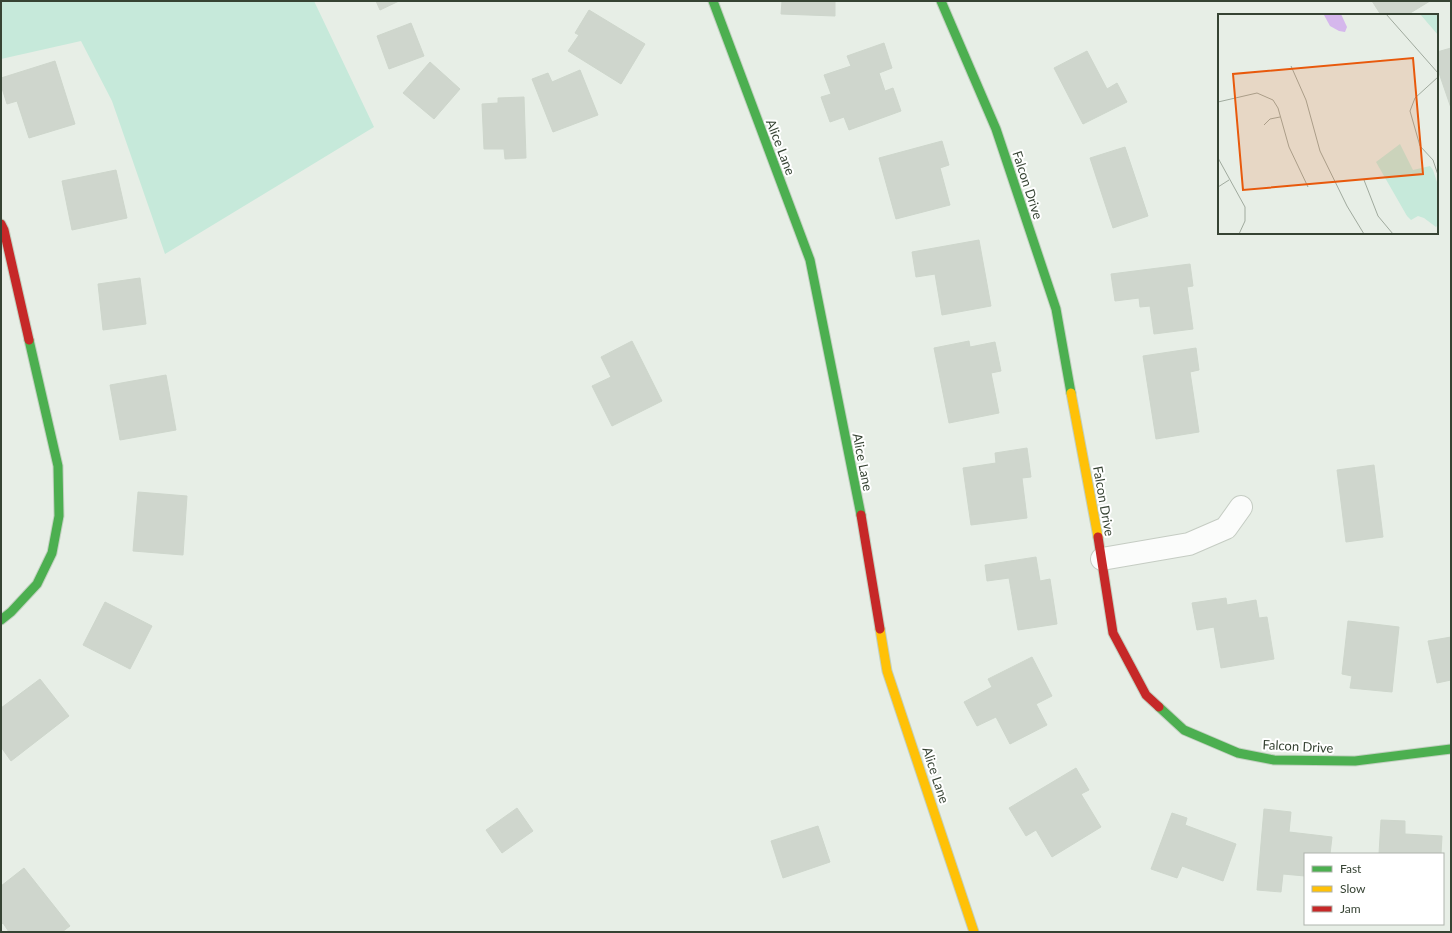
<svg xmlns="http://www.w3.org/2000/svg" width="1452" height="933" font-family="Lato,sans-serif">
<style>
.green{fill:#c6e9da}
.building{fill:#cfd6cd;stroke:#ced6cc}
.lines{fill:none;stroke-linecap:round;stroke-linejoin:round}
.street-casing{stroke:#c5ccc3;stroke-width:24}
.fast-casing{stroke:#c2d0c0;stroke-width:11}
.slow-casing{stroke:#c2d0c0;stroke-width:11}
.jam-casing{stroke:#c2d0c0;stroke-width:11}
.street{stroke:#fbfcfb;stroke-width:22}
.fast{stroke:#4caf50;stroke-width:9}
.slow{stroke:#ffc107;stroke-width:9}
.jam{stroke:#c62828;stroke-width:9}
.labels{text-anchor:middle;dominant-baseline:central;stroke-width:4;stroke-linejoin:round;paint-order:stroke}
.street-label{font-size:13px;fill:#364333;stroke:#fff}
.inset-road{fill:none;stroke:#a0aa9e;stroke-width:1}
.view{fill:#e8590c;fill-opacity:0.15;stroke:#e8590c;stroke-width:2}
.inset-edge{fill:none;stroke:#364333;stroke-width:2}
</style>
<rect width="100%" height="100%" fill="#e7eee6"/>
<path class="green" d="M1 1H314L374 127 165 254 112 101 81 41 1 59Z"/>
<g class="building">
<path d="M376 1H399L380 10Z"/>
<path d="M782 1H835V16L781 14Z"/>
<path d="M1372 1H1430L1407 15H1381Z"/>
<path d="M589 10 645 44 621 84 568 51 579 35 575 33Z"/>
<path d="M411 23 424 56 389 69 377 36Z"/>
<path d="M884 43 892 68 879 73 885 91 893 88 901 111 849 130 844 117 830 122 821 97 831 94 824 75 851 66 847 56Z"/>
<path d="M1451 48V108L1437 67V52Z"/>
<path d="M1087 51 1107 89 1117 83 1127 102 1083 124 1054 68Z"/>
<path d="M55 61 75 124 29 138 17 101 7 104 1 85V78Z"/>
<path d="M430 62 460 89 434 119 403 93Z"/>
<path d="M580 70 598 115 553 132 532 79 548 73 552 82Z"/>
<path d="M524 97 526 158 505 159 504 149H484L482 104 498 103V98Z"/>
<path d="M942 141 949 165 940 168 950 205 896 219 879 158Z"/>
<path d="M1125 147 1148 216 1113 228 1090 158Z"/>
<path d="M116 170 127 218 72 230 62 181Z"/>
<path d="M979 240 991 306 942 315 935 274 916 277 912 252Z"/>
<path d="M1190 264 1193 286 1187 287 1193 329 1154 334 1150 306 1140 307 1139 298 1115 301 1111 274Z"/>
<path d="M140 278 146 324 103 330 98 284Z"/>
<path d="M632 341 662 401 612 426 592 386 611 377 601 357Z"/>
<path d="M969 341 970 347 995 342 1001 371 991 373 999 413 949 423 934 348Z"/>
<path d="M1196 348 1199 370 1190 372 1199 432 1156 439 1143 356Z"/>
<path d="M166 375 176 430 120 440 110 385Z"/>
<path d="M1027 448 1031 477 1022 478 1027 518 971 525 963 468 996 463 995 453Z"/>
<path d="M1374 465 1383 537 1346 542 1337 470Z"/>
<path d="M138 492 187 496 183 555 133 551Z"/>
<path d="M1036 557 1040 581 1050 579 1057 624 1018 630 1009 578 987 581 985 565Z"/>
<path d="M1226 598 1227 605 1256 600 1259 618 1267 617 1274 659 1221 668 1214 627 1197 630 1192 603Z"/>
<path d="M105 602 152 626 130 669 83 645Z"/>
<path d="M1348 621 1399 627 1392 692 1350 688 1352 676 1342 674Z"/>
<path d="M1451 637V680L1437 683 1428 641Z"/>
<path d="M1032 657 1052 696 1036 704 1047 725 1010 744 996 717 977 726 964 702 992 687 988 679Z"/>
<path d="M40 679 69 716 11 761 1 747V708Z"/>
<path d="M1076 768 1089 790 1081 794 1101 827 1052 857 1036 830 1026 836 1009 808Z"/>
<path d="M517 808 533 831 502 853 486 830Z"/>
<path d="M1264 809 1291 812 1289 832 1332 837 1330 854H1305V876L1283 874 1281 892 1257 890Z"/>
<path d="M1172 813 1187 818 1185 825 1236 844 1223 881 1182 866 1177 878 1151 869Z"/>
<path d="M1381 820 1405 821V834L1442 836 1441 854H1379Z"/>
<path d="M818 826 830 862 783 878 771 841Z"/>
<path d="M24 868 70 926 62 932H9L3 923 1 925V886Z"/>
</g>
<g class="lines">
<g class="street-casing">
<path id="street" d="M1102 559 1189 544 1226 528 1241 507"/>
</g>
<g class="fast-casing">
<g id="fast">
<path d="M713 1 810 260 861 515"/>
<path d="M941 1 996 129 1056 309 1071 393"/>
<path d="M1 620 11 612 37 584 52 553 59 516 58 466 29 340"/>
<path d="M1159 707 1184 730 1238 753 1274 760 1355 761 1451 749"/>
</g>
</g>
<g class="slow-casing">
<g id="slow">
<path d="M1071 393 1098 537"/>
<path d="M880 629 887 671 974 932"/>
</g>
</g>
<g class="jam-casing">
<g id="jam">
<path d="M1 224 4 230 29 340"/>
<path d="M861 515 880 629"/>
<path d="M1098 537 1113 633 1146 695 1159 707"/>
</g>
</g>
<use href="#street" class="street"/>
<use href="#fast" class="fast"/>
<use href="#slow" class="slow"/>
<use href="#jam" class="jam"/>
</g>
<g class="labels">
<g class="street-label">
<text transform="translate(781 147) rotate(69)">Alice Lane</text>
<text transform="translate(1028 185) rotate(72)">Falcon Drive</text>
<text transform="translate(863 462) rotate(79)">Alice Lane</text>
<text transform="translate(1104 501) rotate(80)">Falcon Drive</text>
<text transform="translate(1298 746) rotate(3)">Falcon Drive</text>
<text transform="translate(936 775) rotate(72)">Alice Lane</text>
</g>
</g>
<g transform="translate(1218 14)">
<rect width="220" height="220" fill="#e7eee6"/>
<path d="M202 0H220V21ZM182 130 195 156 212 152 215 156 220 171V211L218 213 206 204 200 202 193 206 189 202 158 148Z" fill="#c6e9da"/>
<path d="M123 0 129 13 127 18 121 17 112 12 106 1Z" fill="#d5b7ec"/>
<path class="inset-road" d="M168 0 220 59M73 52 88 86 102 137 129 192 146 220M220 63 197 84 192 97 202 132 215 146 220 161M0 88 39 79 55 86 60 94 71 133 90 173M46 111 52 105 62 103M0 144 27 193V207L21 220M146 166 160 202 175 220M0 173 11 166"/>
<path class="view" d="M195 44 205 160 25 176 15 60Z"/>
<rect width="220" height="220" class="inset-edge"/>
</g>
<rect width="1452" height="933" fill="none" stroke="#364333" stroke-width="4"/>
<rect x="1304" y="853" width="140" height="72" fill="#ffffff" stroke="#afb4ad"/>
<rect x="1312" y="866" width="20" height="6" fill="#4caf50" stroke="#afb4ad"/>
<text x="1340" y="873" font-size="12" fill="#364333">Fast</text>
<rect x="1312" y="886" width="20" height="6" fill="#ffc107" stroke="#afb4ad"/>
<text x="1340" y="893" font-size="12" fill="#364333">Slow</text>
<rect x="1312" y="906" width="20" height="6" fill="#c62828" stroke="#afb4ad"/>
<text x="1340" y="913" font-size="12" fill="#364333">Jam</text>
</svg>
